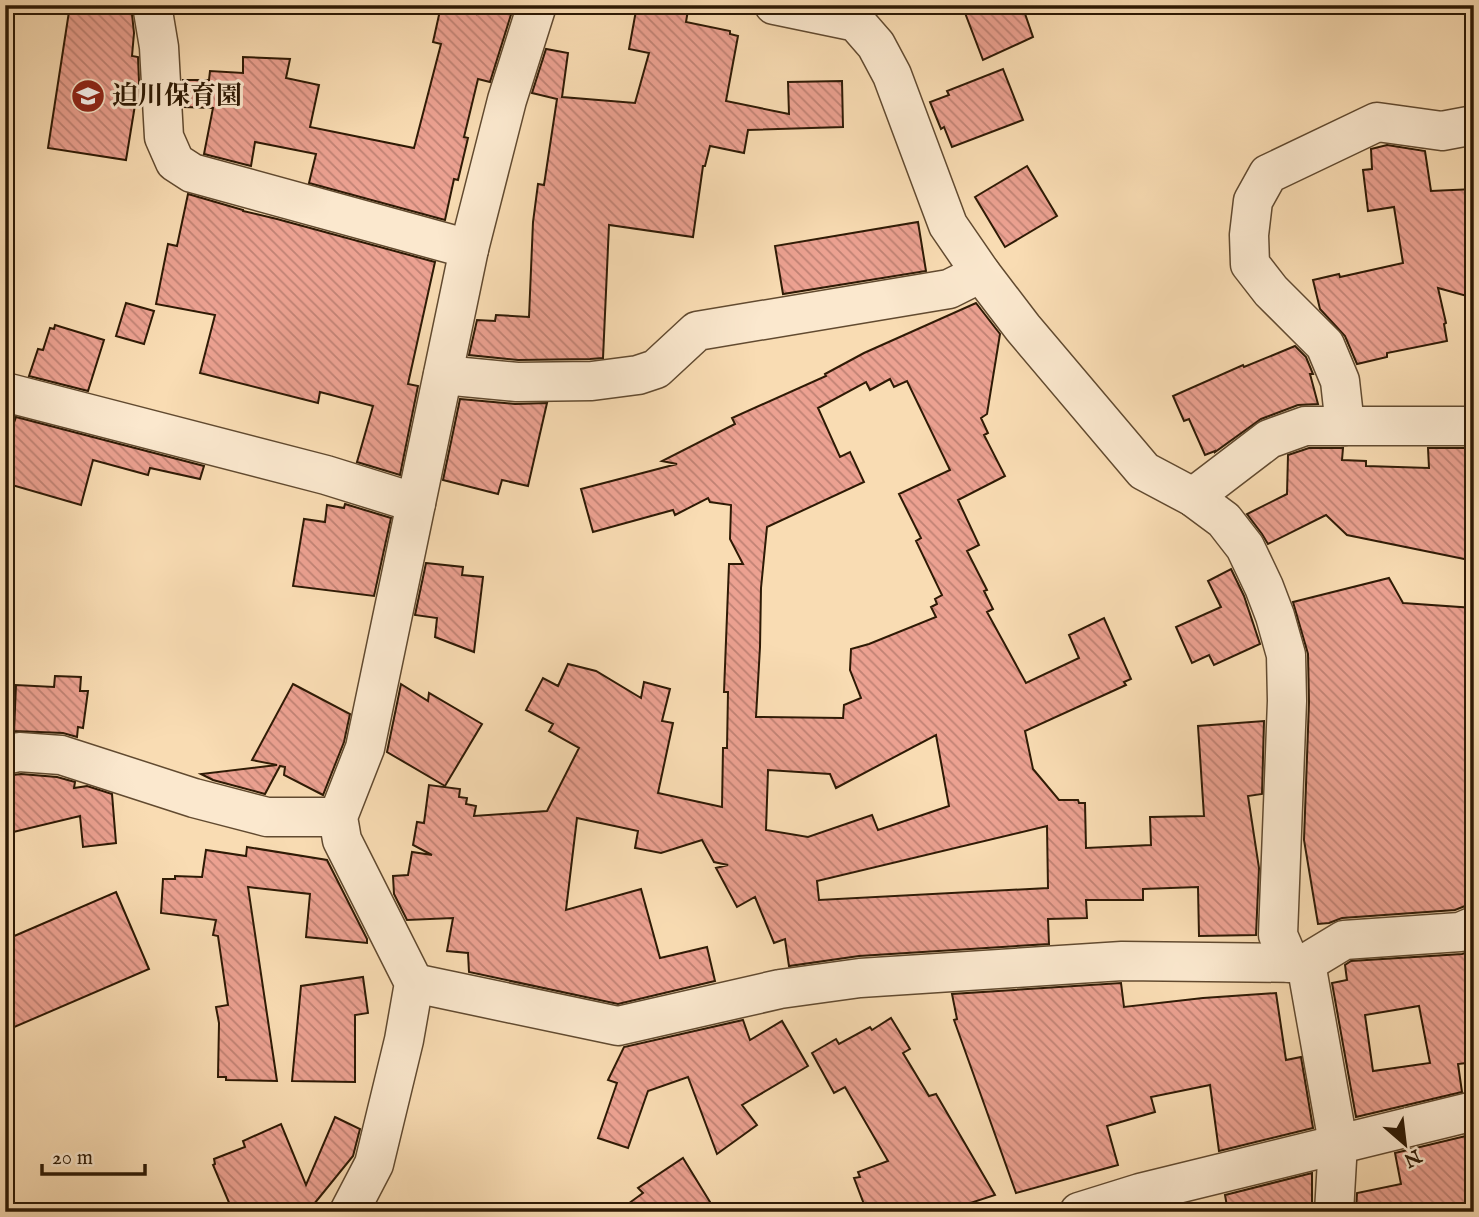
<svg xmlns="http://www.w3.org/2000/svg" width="1479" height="1217" font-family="'IM FELL English','Noto Serif JP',serif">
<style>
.building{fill:url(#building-back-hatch);stroke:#2e1a05;stroke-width:2;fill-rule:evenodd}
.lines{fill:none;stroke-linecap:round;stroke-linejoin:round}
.street-casing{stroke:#614a30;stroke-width:41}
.street{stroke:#fbe8ce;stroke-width:38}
.labels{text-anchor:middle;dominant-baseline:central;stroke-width:6;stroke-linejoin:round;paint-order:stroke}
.poi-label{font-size:26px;font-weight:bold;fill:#2e1a05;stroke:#fbe8ce;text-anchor:start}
</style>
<defs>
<pattern id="building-back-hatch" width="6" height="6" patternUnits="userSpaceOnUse" patternTransform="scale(1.75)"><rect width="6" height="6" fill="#eca191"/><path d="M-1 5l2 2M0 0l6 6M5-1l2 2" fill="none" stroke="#c08274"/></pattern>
</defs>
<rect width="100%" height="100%" fill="#f9dcb3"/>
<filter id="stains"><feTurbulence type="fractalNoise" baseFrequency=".00286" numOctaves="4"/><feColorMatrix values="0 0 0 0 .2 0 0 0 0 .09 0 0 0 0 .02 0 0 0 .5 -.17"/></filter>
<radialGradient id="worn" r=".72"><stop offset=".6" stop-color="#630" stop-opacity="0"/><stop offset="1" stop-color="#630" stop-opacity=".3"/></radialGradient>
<g class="building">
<path d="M70 5H131L134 33 132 56 138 57 140 106 135 105 126 160 48 148Z"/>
<path d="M478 5H514L490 82 478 79 464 137 468 138 458 180 454 179 445 220 309 183 316 154 255 142 251 166 204 154 213 108 184 107 183 80H209L210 71 243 73V57L290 59 286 78 319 85 310 127 414 148 441 44 433 42 441 6 476 14Z"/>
<path d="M637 5H665L688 10 686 22 730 31V34L738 36 726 101 789 114 788 82 842 81 843 127 748 130 744 153 710 146 705 166H703L693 237 609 225 603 358 590 359 518 360 469 355 477 320 495 321 496 315 529 317 533 222 538 184 544 185 557 99 532 93 546 49 568 53 562 97 635 103 649 53 629 49Z"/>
<path d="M962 5H1022L1033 37 983 60Z"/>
<path d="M1003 69 1023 120 952 147 944 127 941 129 930 102 949 95 947 91Z"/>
<path d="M1387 145 1425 151 1431 191 1474 189V298L1438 288 1446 323 1444 324 1447 341 1387 353V357L1357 364 1345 336 1320 309 1313 280 1339 274 1340 277 1403 263 1394 207 1368 211 1363 170 1372 169 1371 149Z"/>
<path d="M1027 166 1057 216 1005 247 975 197Z"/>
<path d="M188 194 243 210V211L277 219 435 262 408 384 418 386 400 475 357 462 373 406 320 392 318 403 200 373 215 315 156 304 168 244 177 246Z"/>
<path d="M918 222 926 271 783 294 775 246Z"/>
<path d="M126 303 154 311 144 344 116 336Z"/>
<path d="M976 303 1000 334 987 414 981 418 988 433 984 435 1005 476 958 500 979 545 967 551 987 590 984 591 993 609 987 612 1026 683 1079 658 1069 635 1104 618 1131 679 1124 682 1126 685 1025 731 1033 769 1059 800H1078L1079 803H1085L1086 848 1151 845 1150 817 1204 816 1198 726 1264 721 1262 794 1248 796 1259 868 1256 935 1199 936 1198 887 1143 889V900H1086L1087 918 1048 919 1049 944 859 956 789 966 785 939 774 943 755 897 737 907 716 868 728 865 714 862 702 840 661 853 635 848 638 831 577 818 566 910 641 889 660 958 707 947 715 981 618 1004 469 972 468 953 447 951 453 918 407 920 394 894 393 876 408 875 412 852 432 855 413 845 417 822 424 823 429 785 460 789 459 797 467 798 466 804 476 806 474 816 547 811 579 748 549 731 553 724 526 710 543 678 558 686 568 664 596 671 641 698 644 682 670 689 662 721 673 723 658 793 722 807 723 748H727L728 692H724L729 564H743L730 539 731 505 710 502 708 498 675 515 673 510 593 532 581 489 677 464 662 461 735 424 732 418 826 376 825 374 864 353ZM890 379 894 387 907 381 950 470 899 494 921 538 916 541 942 595 935 599 937 604 931 607 936 617 869 644 851 649 850 670 861 698 844 705 843 718 756 717 760 647 761 588 767 527 864 482 850 452 840 457 818 408 866 382 870 390ZM936 735 949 806 878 830 872 815 808 837 766 830 768 770 830 774 836 788ZM1047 826 1048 888 819 900 817 881Z"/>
<path d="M55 325 104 340 88 391 29 376 38 349 43 350 50 328 54 329Z"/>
<path d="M1295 346 1306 357 1313 374H1310L1318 404 1298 405 1261 419 1215 452V451L1205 455 1189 419 1184 421 1173 396 1243 365 1244 367Z"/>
<path d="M460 399 515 404 547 403 528 486 502 480 498 494 443 480Z"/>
<path d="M16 417 204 466 200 479 150 468 148 475 93 460 81 505 5 483V448Z"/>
<path d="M1309 448H1343L1342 460 1366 461V466L1429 468 1428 448H1474V561L1347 535 1326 515 1268 544 1262 534 1247 514 1287 494 1288 455Z"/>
<path d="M345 504 391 518 374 596 293 586 304 519 325 522 327 505 344 508Z"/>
<path d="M426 563 463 567 462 575 483 577 474 652 435 637 437 618 415 615Z"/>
<path d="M1231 569 1244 596 1260 644 1214 665 1209 655 1192 663 1176 627 1221 607 1208 581Z"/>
<path d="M1389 578 1403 603 1474 608V905L1465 906 1455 910 1342 918 1329 923 1318 924 1304 840 1309 702 1308 654 1293 602Z"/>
<path d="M55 676 81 677 80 691H88L83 728 78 727 77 737 63 733 14 731 16 685 54 687Z"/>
<path d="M293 684 350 714 344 742 323 795 284 775 285 767 280 766 265 794 213 780 201 774 277 765 252 760Z"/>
<path d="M401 684 428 701 429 693 482 724 445 786 387 752Z"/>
<path d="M21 774 57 777 75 782 74 788 87 786 112 794 116 843 83 847 80 816 5 834V776Z"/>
<path d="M247 847 327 860 367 939V943L306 937 310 894 248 887 277 1081 226 1080V1077H218L219 1023 216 1007 228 1005 218 936 213 935 216 920 161 913 163 879H175V876L202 877 206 850 246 856Z"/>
<path d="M116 892 149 969 5 1031V940Z"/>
<path d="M1474 950V1062L1458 1064 1462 1092 1356 1117 1332 983 1347 980 1345 965 1351 961 1462 954ZM1419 1006 1430 1063 1373 1071 1365 1015Z"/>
<path d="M363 977 368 1013 355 1015V1082L292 1081 301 986Z"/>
<path d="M1121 983 1124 1007 1203 998 1276 993 1286 1060 1301 1057 1313 1128 1219 1151 1210 1085 1151 1097 1155 1112 1107 1126 1118 1165 1016 1193 954 1020 957 1019 952 994Z"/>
<path d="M891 1018 910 1049 903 1053 929 1096 936 1094 995 1195 943 1212H867L854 1178 860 1177 858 1172 888 1161 845 1087 834 1093 812 1053 836 1039 839 1044 870 1027 872 1030Z"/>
<path d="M743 1020 750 1040 782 1021 808 1066 742 1105 757 1125 717 1154 688 1077 648 1091 628 1148 598 1138 617 1083 608 1080 624 1047Z"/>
<path d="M335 1117 360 1129 353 1156 314 1204 317 1212H233L213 1165 215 1164 214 1159 245 1147 243 1141 281 1124 306 1185Z"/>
<path d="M1474 1134V1212H1356L1357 1193 1401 1184 1395 1153Z"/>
<path d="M683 1158 710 1202 696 1212H617L643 1193 638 1188Z"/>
<path d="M1312 1173V1212H1228L1225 1195Z"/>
</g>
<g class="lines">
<g class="street-casing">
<g id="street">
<path d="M152 5 159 47 164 137 175 162 192 173 469 249"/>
<path d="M774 5 856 22 876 45 892 75 948 225 981 273 1023 328 1144 471 1193 497 1224 520 1245 547 1264 587 1275 616 1286 655 1287 701 1278 935 1290 963"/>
<path d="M443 375 517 382 592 381 638 375 656 369 697 331 949 289 981 273"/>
<path d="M5 392 326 475 416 503"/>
<path d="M1345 426 1340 381 1325 345 1271 291 1250 264 1249 235 1253 201 1268 174 1377 122 1442 131 1474 125"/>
<path d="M1193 497 1269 439 1305 426H1474"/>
<path d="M5 755 19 752 61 755 194 798 267 817H338"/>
<path d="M1306 963 1338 1143 1334 1212"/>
<path d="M414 983 618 1026 780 989 860 978 1122 961 1306 963 1344 940 1460 932 1474 926"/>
<path d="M349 1212 374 1164 404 1040 414 983 342 840 338 817 365 748 469 249 507 100 537 5"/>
<path d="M1079 1212 1140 1193 1474 1111"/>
</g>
</g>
<use href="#street" class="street"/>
</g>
<defs>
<g id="school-disc" transform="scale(1.75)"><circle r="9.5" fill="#8f2418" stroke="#fbe8ce"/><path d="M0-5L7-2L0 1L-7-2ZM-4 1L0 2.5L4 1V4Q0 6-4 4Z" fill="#fff"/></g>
</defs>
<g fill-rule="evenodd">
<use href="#school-disc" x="88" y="96"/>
</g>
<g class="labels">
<g class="poi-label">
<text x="112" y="96">迫川保育園</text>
</g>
</g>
<rect width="1479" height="1217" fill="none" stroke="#f9dcb3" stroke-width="28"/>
<rect x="7" y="7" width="1465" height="1203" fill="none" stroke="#2e1a05" stroke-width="3.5"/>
<rect x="14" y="14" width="1451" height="1189" fill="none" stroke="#2e1a05" stroke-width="2"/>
<g transform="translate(1405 1144) rotate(152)" stroke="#fbe8ce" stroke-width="5" paint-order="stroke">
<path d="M0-5L12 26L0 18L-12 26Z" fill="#2e1a05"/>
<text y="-10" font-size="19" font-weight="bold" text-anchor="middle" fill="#2e1a05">N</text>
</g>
<path d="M42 1164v10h103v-10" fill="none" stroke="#2e1a05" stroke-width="3.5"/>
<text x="52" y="1164" font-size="21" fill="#2e1a05" stroke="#fbe8ce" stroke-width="5" paint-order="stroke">20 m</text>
<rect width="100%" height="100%" filter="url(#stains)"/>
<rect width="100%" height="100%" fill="url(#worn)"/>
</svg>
